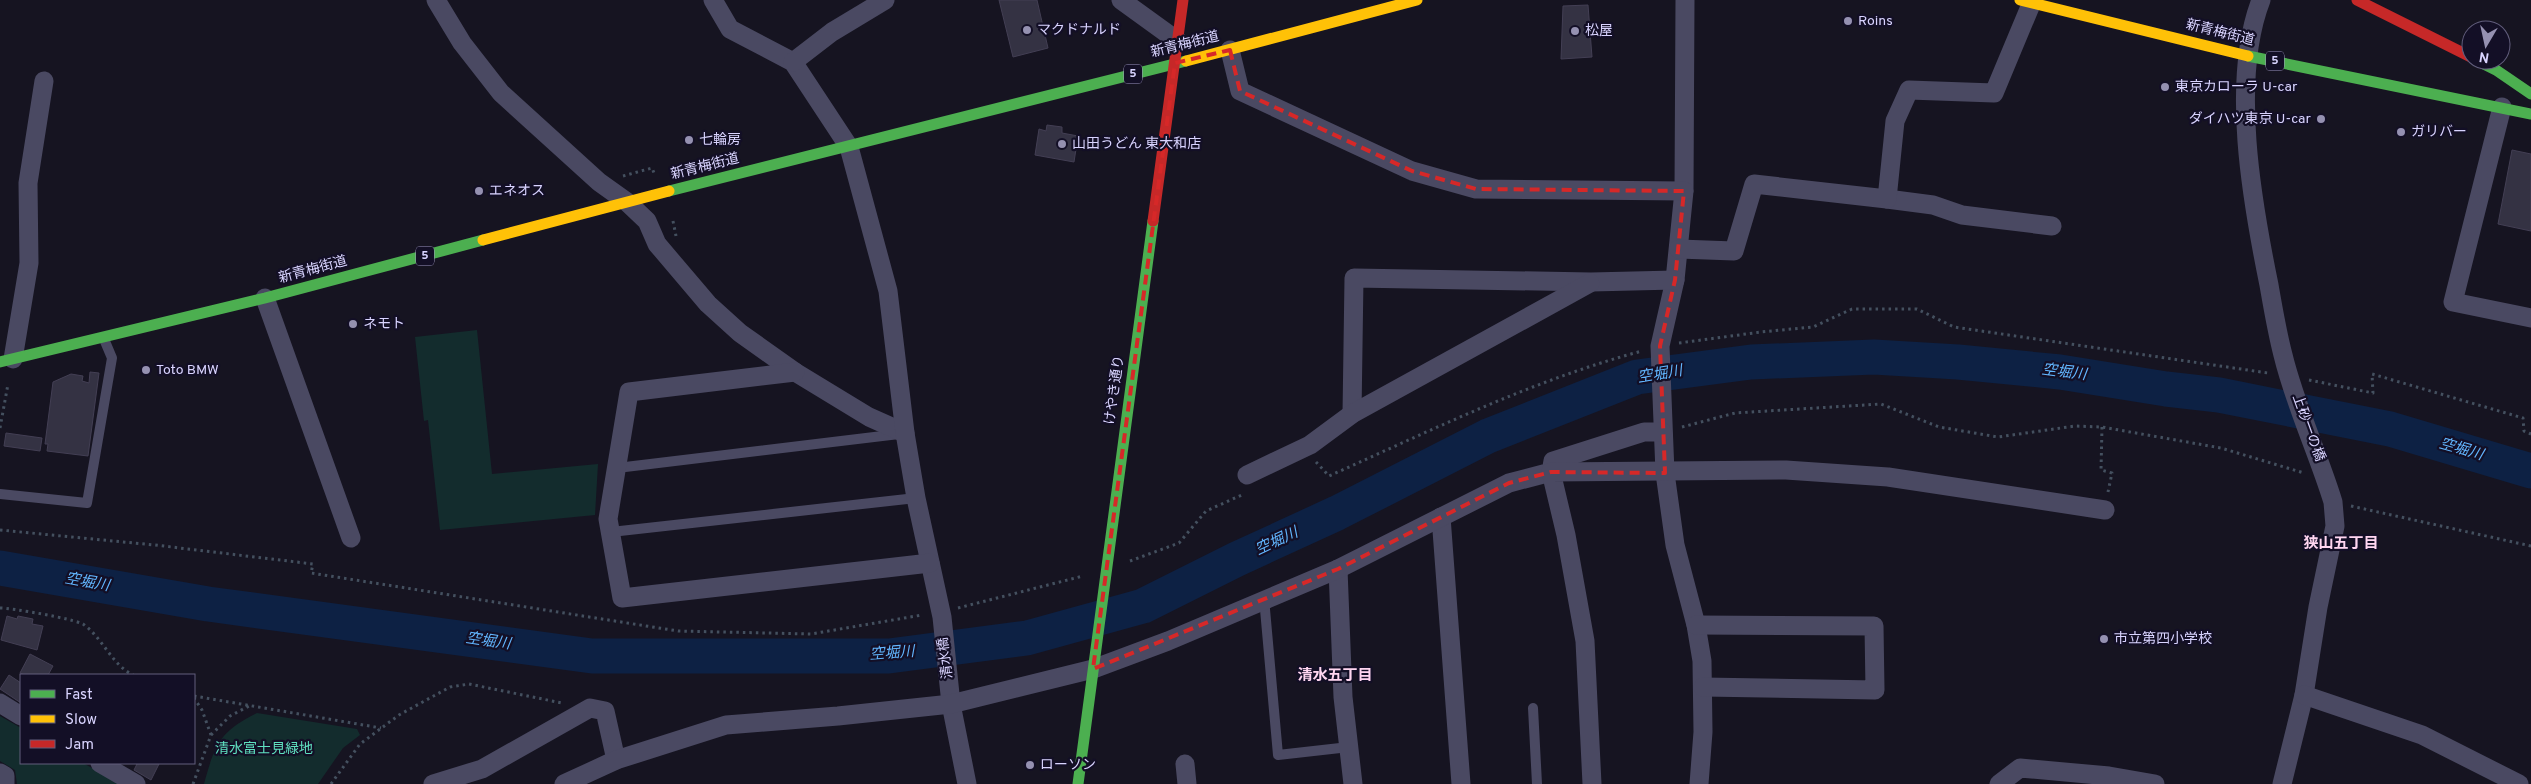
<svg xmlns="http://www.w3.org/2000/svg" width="2531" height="784" font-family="Overpass,'Noto Sans JP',sans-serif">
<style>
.green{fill:#132c2d}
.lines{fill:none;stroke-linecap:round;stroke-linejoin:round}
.river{stroke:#0d2144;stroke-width:35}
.building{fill:#343243;stroke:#433f54}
.path{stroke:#44505f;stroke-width:3;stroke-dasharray:2.5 4;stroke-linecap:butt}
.lane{stroke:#4a4962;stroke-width:10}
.street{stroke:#4a4962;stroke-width:19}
.fast{stroke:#4caf50;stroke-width:11}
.slow{stroke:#ffc107;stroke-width:11}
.jam{stroke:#c62828;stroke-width:11}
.marked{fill:none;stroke:#d62828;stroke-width:4;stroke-dasharray:10 6;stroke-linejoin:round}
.poi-dot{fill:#9591b1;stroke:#130f26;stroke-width:2}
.labels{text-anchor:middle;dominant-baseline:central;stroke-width:4.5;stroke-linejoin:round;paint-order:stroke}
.shield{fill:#130f26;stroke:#9e99be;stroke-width:1}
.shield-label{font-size:12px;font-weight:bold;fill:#d9d4ff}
.poi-label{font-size:14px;fill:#d9d4ff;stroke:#130f26;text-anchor:start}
.street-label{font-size:14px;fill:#d9d4ff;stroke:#130f26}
.park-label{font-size:14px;fill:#5fe0c0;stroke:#130f26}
.water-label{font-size:15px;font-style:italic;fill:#62b6ff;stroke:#130f26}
.neighbourhood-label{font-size:15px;font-weight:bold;fill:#ffd6f0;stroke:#130f26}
</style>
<rect width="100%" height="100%" fill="#161421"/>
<g class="green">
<path d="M477 330 492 474 598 464 595 515 440 530 428 420 424 421 415 337Z"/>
<path d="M257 713 357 729 360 735 343 748 318 784H204C215 744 219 732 257 713Z"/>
<path d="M0 716 21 728V763H83L121 784H17L15 770 0 761Z"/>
</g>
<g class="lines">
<path class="river" d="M0 568 208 604 592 656H889L1027 638 1143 606 1237 559 1337 513 1488 436 1637 377 1751 362 1874 357 1958 362 2060 372 2166 389 2219 395 2390 429 2531 471"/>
</g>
<g class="building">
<path d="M999 0H1037L1048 48 1013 57Z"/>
<path d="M1588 5 1592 57 1561 59 1563 6Z"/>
<path d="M1047 125 1062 127V133L1078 136 1074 162 1035 155 1039 129 1046 131Z"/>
<path d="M2512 150 2531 154V231L2498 224Z"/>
<path d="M90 372 99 373 88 456 47 451 48 444H45L53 382 71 374 83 376 82 381 89 383Z"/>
<path d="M6 433 42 438 40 451 4 446Z"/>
<path d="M7 616 17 619 18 616 33 619 32 624 43 626 37 650 1 640Z"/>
<path d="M30 654 53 666 48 675H25L20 673Z"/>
<path d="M9 675 21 683V703L0 689Z"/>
<path d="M135 763H157L159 764 151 780 134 770 137 764Z"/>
</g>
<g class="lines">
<g class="path">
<path d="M623 176 652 168 654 173"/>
<path d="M673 221 676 236"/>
<path d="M1679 343 1761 332 1813 327 1852 309H1917L1954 327 2268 373"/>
<path d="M2309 380 2373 393 2372 374 2523 418 2524 431 2531 434"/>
<path d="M1682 427 1735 413 1881 404 1939 427 1998 437 2075 426 2102 427 2221 448 2304 473"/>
<path d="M2102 427 2101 470 2112 473 2108 492"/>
<path d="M0 428 8 384"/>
<path d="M1316 462 1329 476C1432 430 1533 380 1642 351"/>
<path d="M2351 506 2531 546"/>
<path d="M0 530 155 545 313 564 311 573 678 631 811 634 922 615"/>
<path d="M1130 561 1179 543 1206 511 1244 494"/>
<path d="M0 608C12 608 74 619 83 624 103 638 111 664 133 675"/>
<path d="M958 608 1083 576"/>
<path d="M194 696 381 728"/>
<path d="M211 735 230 716 249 706"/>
<path d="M193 784 211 735 202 710 194 698"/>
<path d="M331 784 360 744 399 715 450 687 469 684 562 703"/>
</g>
<g class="lane">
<path d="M617 468 899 434"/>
<path d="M0 494 87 503 112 358 104 339"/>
<path d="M611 532 916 498"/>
<path d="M1264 598 1278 755 1349 747"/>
<path d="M1533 708 1537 784"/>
</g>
<g class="street">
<path d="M436 0 462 43 501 93 599 182 627 202 647 221 657 244 708 304 740 333 795 372 869 417 905 433"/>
<path d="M713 0 730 29 793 62 849 147 888 291 905 433 916 498 942 617 951 704 967 784"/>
<path d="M1121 0 1179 42"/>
<path d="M1685 0 1684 191 1675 280 1660 346 1665 473 1675 545 1696 625 1702 661 1703 732 1699 784"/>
<path d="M2261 0C2230 80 2252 202 2269 285 2273 308 2277 332 2283 355 2295 405 2318 453 2333 502L2335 526 2318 607 2304 695 2282 784"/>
<path d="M1230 50 1240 91 1412 171 1476 189 1684 191"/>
<path d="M793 62 832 32 885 0"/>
<path d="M2502 107 2453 302 2531 318"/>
<path d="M1887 199 1933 205 1962 215 2052 226"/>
<path d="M1679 249 1734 251 1754 184 1887 199 1895 121 1909 90 1994 93 2032 2"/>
<path d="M265 298 351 538"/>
<path d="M13 359 29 263 28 183 44 81"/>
<path d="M795 372 629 392 608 519 622 598 930 563"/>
<path d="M1352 414 1354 278 1591 282 1675 280"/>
<path d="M1247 475 1310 445 1352 414 1590 283"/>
<path d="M1441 517 1461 784"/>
<path d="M1338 569 1343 697 1353 784"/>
<path d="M1696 625 1874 626 1875 690 1703 687"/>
<path d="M2304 695 2422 735 2519 784"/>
<path d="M0 703 21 716"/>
<path d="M100 763 136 784"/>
<path d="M1185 764 1187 784"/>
<path d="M0 773 5 776V784"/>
<path d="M433 784 482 769 590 708 605 711 616 760"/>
<path d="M564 784 616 760 726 725 838 716 951 704 1093 669 1168 641 1338 569 1509 483 1551 472 1553 461 1644 432H1662"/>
<path d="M1592 784 1585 641 1566 535 1551 472 1786 470 1888 477 2105 510"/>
<path d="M1999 784 2020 768 2109 776 2155 784"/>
</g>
<g class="fast">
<path d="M2248 56 2531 114"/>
<path d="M2476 60 2496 70 2531 94"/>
<path d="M669 191 1186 61"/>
<path d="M0 362 265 298 483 240"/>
<path d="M1078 784 1153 221"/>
</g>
<g class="slow">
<path d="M2020 0 2248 56"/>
<path d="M1186 61 1417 0"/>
<path d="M483 240 669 191"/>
</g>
<g class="jam">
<path d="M2357 0 2471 57"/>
<path d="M1153 221 1183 0"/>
</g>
</g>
<path class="marked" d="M1230 50 1240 91 1412 171 1476 189 1684 191 1675 280 1660 346 1665 473 1551 472 1509 483 1338 569 1093 669 1175 63Z"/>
<g class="poi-dot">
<circle cx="1848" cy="21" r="5"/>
<circle cx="1027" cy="30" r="5"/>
<circle cx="1575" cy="31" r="5"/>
<circle cx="2165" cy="87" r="5"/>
<circle cx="2321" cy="119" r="5"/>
<circle cx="2401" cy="132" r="5"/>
<circle cx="689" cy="140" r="5"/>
<circle cx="1062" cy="144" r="5"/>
<circle cx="479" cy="191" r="5"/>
<circle cx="353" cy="324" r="5"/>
<circle cx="146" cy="370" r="5"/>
<circle cx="2104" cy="639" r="5"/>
<circle cx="1030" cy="765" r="5"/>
</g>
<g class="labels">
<g class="shield">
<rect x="2266" y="51.5" width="18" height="19" rx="4"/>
<rect x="1124" y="64.5" width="18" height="19" rx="4"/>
<rect x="416" y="246.5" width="18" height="19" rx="4"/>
</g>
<g class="shield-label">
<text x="2275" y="61">5</text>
<text x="1133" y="74">5</text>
<text x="425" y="256">5</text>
</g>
<g class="poi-label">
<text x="1858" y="21">Roins</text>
<text x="1037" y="30">マクドナルド</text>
<text x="1585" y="31">松屋</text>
<text x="2175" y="87">東京カローラ U-car</text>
<text x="2311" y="119" text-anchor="end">ダイハツ東京 U-car</text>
<text x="2411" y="132">ガリバー</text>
<text x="699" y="140">七輪房</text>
<text x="1072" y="144">山田うどん 東大和店</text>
<text x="489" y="191">エネオス</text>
<text x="363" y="324">ネモト</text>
<text x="156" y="370">Toto BMW</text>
<text x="2114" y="639">市立第四小学校</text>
<text x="1040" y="765">ローソン</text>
</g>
<g class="street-label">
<text transform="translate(2220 33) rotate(14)">新青梅街道</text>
<text transform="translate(1185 45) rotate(-14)">新青梅街道</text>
<text transform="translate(705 167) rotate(-14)">新青梅街道</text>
<text transform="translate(313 270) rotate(-15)">新青梅街道</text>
<text transform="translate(1115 390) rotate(-82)">けやき通り</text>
<text transform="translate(2308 428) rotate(70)">上砂一の橋</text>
<text transform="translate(946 658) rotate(-97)">清水橋</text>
</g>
<g class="park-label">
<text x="264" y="749">清水富士見緑地</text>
</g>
<g class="water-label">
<text transform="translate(2064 373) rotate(7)">空堀川</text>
<text transform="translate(1660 375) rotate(-9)">空堀川</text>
<text transform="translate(2461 450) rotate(16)">空堀川</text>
<text transform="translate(1277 542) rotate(-25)">空堀川</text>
<text transform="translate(87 583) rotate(10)">空堀川</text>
<text transform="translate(488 642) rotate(8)">空堀川</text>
<text transform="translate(892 654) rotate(-4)">空堀川</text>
</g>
<g class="neighbourhood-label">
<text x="2341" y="544">狭山五丁目</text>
<text x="1335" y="676">清水五丁目</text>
</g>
</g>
<rect x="20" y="674" width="175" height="90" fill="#130f26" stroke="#625e7d"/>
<rect x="30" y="690" width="25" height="8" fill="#4caf50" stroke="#625e7d"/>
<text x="65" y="699" font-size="15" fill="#d9d4ff">Fast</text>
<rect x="30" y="715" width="25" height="8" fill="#ffc107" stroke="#625e7d"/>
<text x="65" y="724" font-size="15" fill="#d9d4ff">Slow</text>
<rect x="30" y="740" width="25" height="8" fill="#c62828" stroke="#625e7d"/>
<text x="65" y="749" font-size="15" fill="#d9d4ff">Jam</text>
<g transform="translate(2486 45) rotate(189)"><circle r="24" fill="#130f26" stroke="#625e7d"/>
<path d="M0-4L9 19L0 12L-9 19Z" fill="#9591b1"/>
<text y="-8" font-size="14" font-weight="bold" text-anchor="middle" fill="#d9d4ff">N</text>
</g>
</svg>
